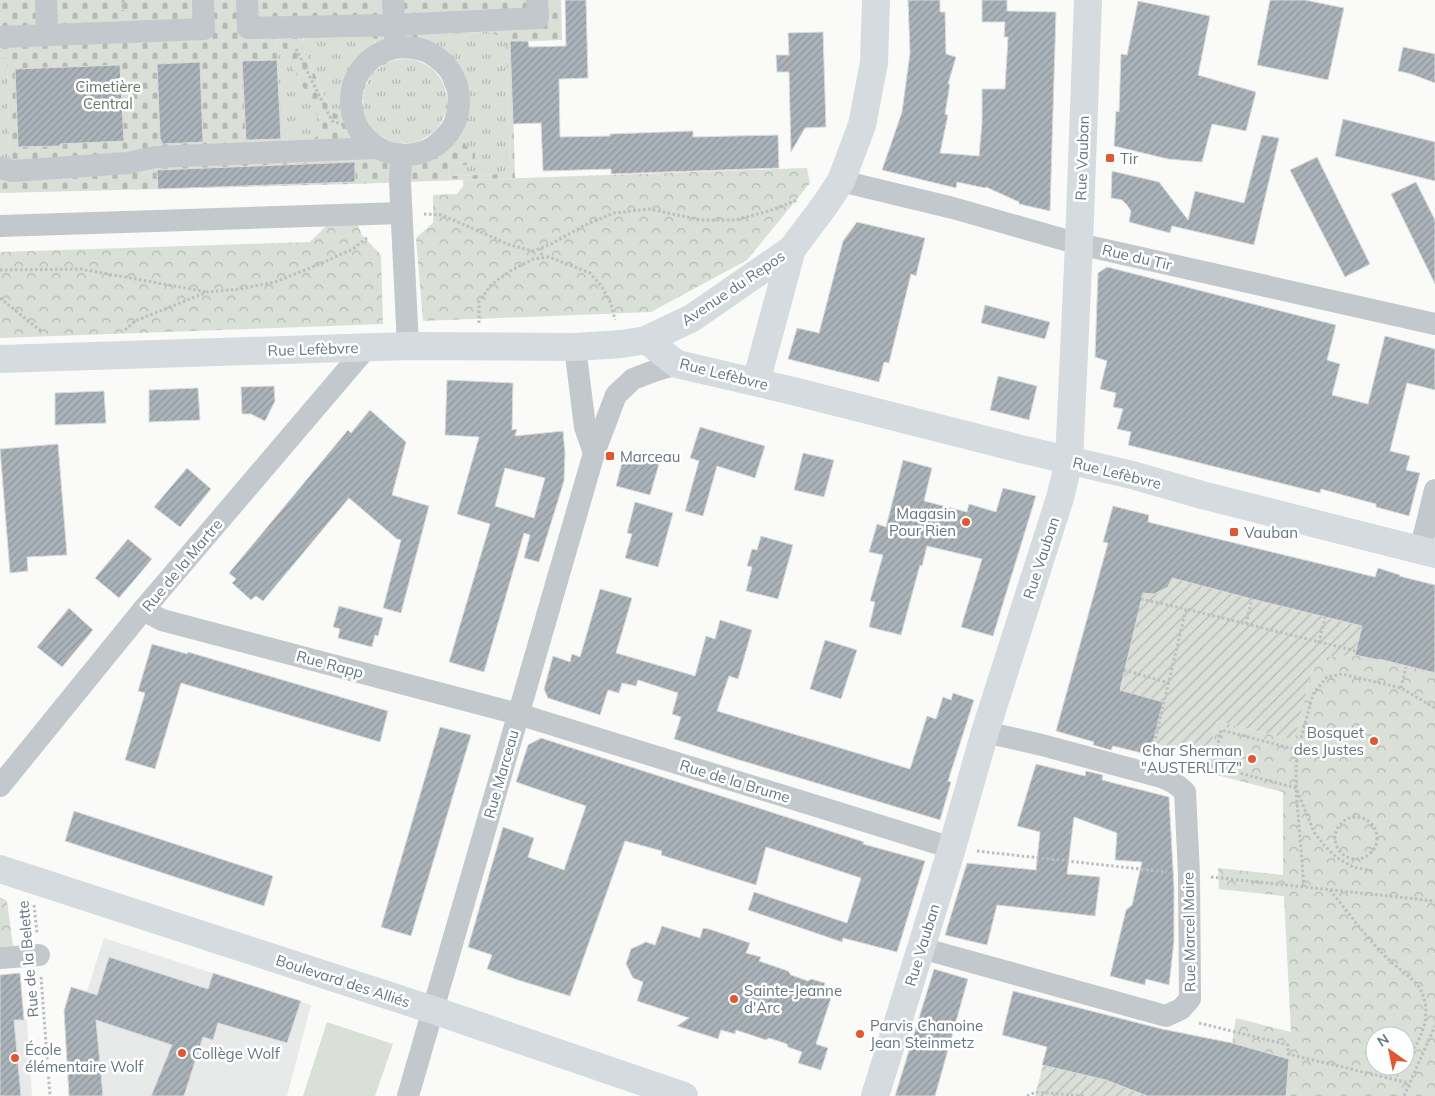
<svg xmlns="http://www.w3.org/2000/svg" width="1435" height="1096" font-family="Mulish,sans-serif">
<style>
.built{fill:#e8e9e9}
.grass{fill:url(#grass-tufts)}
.cemetery{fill:url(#cemetery-stones);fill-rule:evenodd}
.park{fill:url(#park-crowns);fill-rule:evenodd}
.garden{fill:url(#garden-furrows)}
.pitch{fill:#dadfd7}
.building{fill:url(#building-hatch);stroke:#dcdcda;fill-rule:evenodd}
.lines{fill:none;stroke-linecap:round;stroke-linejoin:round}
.path{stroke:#bbbfc2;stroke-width:3;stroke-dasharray:2.5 2.5;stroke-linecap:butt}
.minor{stroke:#c3c8cc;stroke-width:22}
.major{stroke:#d6dbdf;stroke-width:28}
.poi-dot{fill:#e4572e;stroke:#fff;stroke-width:2}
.labels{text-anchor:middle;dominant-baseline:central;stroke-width:5;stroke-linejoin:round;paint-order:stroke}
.park-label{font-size:15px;fill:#687a64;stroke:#fff}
.street-label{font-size:15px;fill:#657683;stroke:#fff}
.poi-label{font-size:15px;fill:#657683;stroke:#fff;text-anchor:start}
</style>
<defs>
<pattern id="grass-tufts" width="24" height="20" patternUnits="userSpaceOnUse" patternTransform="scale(1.25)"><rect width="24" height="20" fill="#dadfd7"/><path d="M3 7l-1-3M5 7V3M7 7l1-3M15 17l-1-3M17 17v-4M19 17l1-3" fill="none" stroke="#b4b9b4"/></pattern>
<pattern id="cemetery-stones" width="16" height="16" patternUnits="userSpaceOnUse" patternTransform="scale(1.25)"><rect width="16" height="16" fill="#dadfd7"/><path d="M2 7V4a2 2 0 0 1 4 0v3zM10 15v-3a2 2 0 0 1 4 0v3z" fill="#b4b9b4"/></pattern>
<pattern id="park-crowns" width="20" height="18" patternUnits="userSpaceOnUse" patternTransform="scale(1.25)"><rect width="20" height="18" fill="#dadfd7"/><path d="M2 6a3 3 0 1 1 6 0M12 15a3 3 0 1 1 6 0" fill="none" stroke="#b4b9b4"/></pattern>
<pattern id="garden-furrows" width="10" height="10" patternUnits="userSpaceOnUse" patternTransform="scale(1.25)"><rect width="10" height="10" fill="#dadfd7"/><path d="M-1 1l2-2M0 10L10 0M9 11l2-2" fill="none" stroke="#b4b9b4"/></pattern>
<pattern id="building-hatch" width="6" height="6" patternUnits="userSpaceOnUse" patternTransform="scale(1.25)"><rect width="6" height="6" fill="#aab3b9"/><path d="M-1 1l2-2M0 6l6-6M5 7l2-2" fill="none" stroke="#8e969c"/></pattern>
</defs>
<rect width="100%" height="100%" fill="#fafaf8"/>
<g class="built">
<path d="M104 938 311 1005 287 1096H69L64 1010 71 987 87 991Z"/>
<path d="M20 973 24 1019 27 1020 32 1096H0V975Z"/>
</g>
<g class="grass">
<path d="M487 32C495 34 501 36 506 42L510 164 508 168 501 174 455 176 449 175 448 171 452 162 461 163 471 151 457 133 468 106 430 44 426 40V36L429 34Z"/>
<path d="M307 36H368L373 37C381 49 360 60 354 69 348 80 344 96 344 109L339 114H336L330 109 302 45V41Z"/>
<path d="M275 38 281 44 321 123C323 146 294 146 280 137Z"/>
<path d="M7 57 10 163 0 160V58Z"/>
<circle cx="405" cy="101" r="42"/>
</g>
<path class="cemetery" d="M0 0H561L562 40 511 42 515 178 351 184 0 193V160L10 163 7 58H0ZM487 32C495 34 501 36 506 43L510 164 508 168 501 174 455 176 449 175 448 171 452 162 461 163 462 165 475 164V151H471L457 133C460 125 465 116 468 107 471 95 461 72 454 62 446 53 434 48 426 40V36L430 34ZM368 36 373 37 376 43C371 54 361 59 355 69 348 79 344 96 344 109L339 114H336L330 109 302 45V41L304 38ZM275 38 281 44 321 123C323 145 293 146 280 137ZM398 58 423 61 441 76 448 94 444 121 426 139 405 144 383 137 368 121 362 102 366 83 379 67Z"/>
<g class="park">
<path d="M807 168 810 183 747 260 651 312 423 321 416 238 433 223V195L457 194 463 186V180Z"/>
<path d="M328 224 358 225 362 235 381 255 383 324 0 338V252L310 242Z"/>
<path d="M1356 655 1378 660 1379 659 1435 673V1096H1286L1289 1059 1232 1043 1236 1018 1291 1032 1284 896 1219 889 1218 868 1283 875V792L1205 772 1217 721 1294 740 1313 667 1322 657ZM1375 1036H1405V1066H1375Z"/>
<path d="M0 897 7 901 13 946 0 947Z"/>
</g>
<g class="garden">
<path d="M1172 578 1252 599 1362 626 1356 655 1322 657 1313 667 1294 740 1217 721 1208 758 1153 743 1162 702 1120 690 1142 593 1154 594 1168 587Z"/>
<path d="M1043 1065 1106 1080 1144 1095V1096H1035Z"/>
</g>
<path class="pitch" d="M327 1022 393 1044 375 1096H303Z"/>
<g class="building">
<path d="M565 0H586L588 78 559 79 560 137 610 136V134L693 131V137L778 135 779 168 611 174V169L543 171 541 123 513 124 510 41H528L529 47 566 46Z"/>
<path d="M908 0H940V12H945L946 54 956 57 948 84H950L945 114 948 115 940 153 979 156 982 123V89H1005L1008 37H1004L1005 22H982V0H1007V11L1056 12 1050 211 1019 204V202L986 187 985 188 957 182 956 188 882 170 902 112 910 53Z"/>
<path d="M1270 0H1305L1344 8 1328 80 1257 65Z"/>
<path d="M1138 1 1210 16 1198 75 1256 92 1246 131 1212 124 1202 162 1168 159 1114 146 1116 111 1119 112 1121 54 1127 55Z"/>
<path d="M823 32 826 127 805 128 791 152 789 72H777L776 55H789L788 33Z"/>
<path d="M1403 47 1435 54V83L1411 74 1398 71Z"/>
<path d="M277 60 281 139 246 140 242 61Z"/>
<path d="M200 62 203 142 162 144 160 138 157 64Z"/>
<path d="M120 65 124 141 60 144V146L18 147 15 69Z"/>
<path d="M1343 119 1435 142V181L1335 156Z"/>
<path d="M1262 135 1279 138 1254 245 1172 226 1170 233 1129 222 1131 211 1127 205 1122 200 1111 198 1112 171 1159 182 1188 220 1195 191 1244 203Z"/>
<path d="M1317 157 1370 264 1345 277 1290 170Z"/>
<path d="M355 162V182L158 189 157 170Z"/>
<path d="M1416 182 1435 220V284L1391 194Z"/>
<path d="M857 222 925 238 916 276 911 274 889 363 884 362 879 382 788 359 797 328 819 333 843 241Z"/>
<path d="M1107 267 1336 325 1327 360 1340 364 1332 395 1368 404 1385 336 1435 349V390L1407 383 1390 451 1410 456 1406 470 1420 473 1409 516 1376 507V504L1321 489 1320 493 1128 445 1131 432 1117 429 1123 409 1113 407 1116 393 1100 389 1107 361 1095 357 1098 273Z"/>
<path d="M985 305 1050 322 1045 339 981 323Z"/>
<path d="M998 376 1037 386 1029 420 990 410Z"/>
<path d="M447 380 513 383 512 430 517 429 515 436 563 431 565 453 564 481 539 562 524 558 530 535 524 533 484 672 449 662 490 524 457 514 479 437 445 435ZM505 468 545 478 534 518 495 506Z"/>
<path d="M274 386 275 401 265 421 251 414H242L241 387Z"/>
<path d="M198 388 200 420 149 422V390Z"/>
<path d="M104 391 106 423 55 425V393Z"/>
<path d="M370 410 406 442 392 495 429 506 401 613 383 608 401 540 397 539 349 498 263 601 256 596 251 600 232 583 236 579 229 573 348 430 351 433Z"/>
<path d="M700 427 765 446 755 478 717 466 703 516 685 511 699 461 690 458Z"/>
<path d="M58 444 67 555 27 557 28 571 10 573 0 449Z"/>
<path d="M803 453 834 460 824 497 794 490Z"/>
<path d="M624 455 659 464 650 495 616 486Z"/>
<path d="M903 460 932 468 924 501 967 512 969 504 996 512 1003 488 1036 496 993 636 961 627 982 559 927 546 922 566 920 565 901 635 869 627 875 602 870 601 883 555 869 552 877 524 886 527Z"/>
<path d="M187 468 211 489 180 527 154 507Z"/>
<path d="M635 502 673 513 658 567 625 558 632 534 627 533Z"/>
<path d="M1113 506 1149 515 1148 522 1375 577 1378 568 1400 575 1399 576 1435 585V673L1379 659V660L1355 655 1362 626 1252 599 1172 578 1168 587 1154 594 1143 593 1120 690 1163 702 1150 755 1113 746 1111 750 1093 745 1094 742 1056 731 1108 543 1103 542Z"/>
<path d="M761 536 793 545 778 599 746 591 752 567 747 566 752 549 757 550Z"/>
<path d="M128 539 152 559 119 598 95 578Z"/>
<path d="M600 589 632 598 616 653 695 676 706 636 715 639 720 620 752 630 738 679 729 676 717 711 910 769 927 716 936 719 943 697 951 700 953 693 974 700 948 781 951 782 940 820 736 759 674 739 681 717 672 714 678 693 638 680 636 686 622 683 619 693 608 690 600 715 548 698 544 689 553 656 570 662 572 654 580 657Z"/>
<path d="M339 606 383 618 378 636 375 635 372 647 338 638 340 629 333 627Z"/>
<path d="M69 608 93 630 62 667 37 647Z"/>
<path d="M825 640 857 650 841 699 810 689Z"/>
<path d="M152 644 187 654 188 652 388 711 380 742 181 683 155 769 125 760 145 693 138 691Z"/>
<path d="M440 727 471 735 411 936 381 927Z"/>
<path d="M541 738 864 842 863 844 925 861 897 952 843 938 842 942 748 910 754 892 847 923 861 878 766 847 756 885 661 855 662 851 625 841 570 996 518 980 487 969 492 955 468 947 503 827 534 838 528 857 564 870 586 806 516 782 528 745Z"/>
<path d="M1036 764 1085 776 1086 771 1103 775 1102 780 1169 797 1174 887V941L1169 985 1146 979 1145 985 1110 976 1126 910 1132 905 1142 862 1115 860 1117 833 1074 817 1067 874 1100 877 1095 916 997 905 987 945 945 935 967 863 1036 870 1040 832 1017 826Z"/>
<path d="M74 811 273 876 264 906 65 841Z"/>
<path d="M662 926 700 938 703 928 709 929 750 943 746 953 761 957 759 961 788 971 791 975 808 981 811 979 825 983 821 994 831 998 816 1044 828 1048 821 1070 798 1063 802 1052 788 1047 787 1044 769 1038 766 1040 736 1030 735 1034 721 1030 718 1039 712 1037 677 1026 689 1018 637 1001 643 982 633 978 626 964 631 949 646 942 655 945Z"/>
<path d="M109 957 208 989 213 973 301 1001 287 1043 218 1023 213 1040 203 1037 184 1096H151L172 1045 96 1020 103 1096H69L64 1011 71 987 97 995Z"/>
<path d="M934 969 968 979 935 1096H895Z"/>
<path d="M20 973 24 1020H14L21 1096H0V975Z"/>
<path d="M1013 991 1162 1029 1232 1043 1289 1059 1286 1096H1147L1106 1080 1042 1065 1047 1047 1002 1035Z"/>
</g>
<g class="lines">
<g class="path">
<path d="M123 0V11"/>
<path d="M296 49 332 121 347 126"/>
<path d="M424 214 442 215 510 245 533 251 551 244 585 225 614 213 649 209 701 220H735L772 210 797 200"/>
<path d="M541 248 542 258"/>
<path d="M0 270 81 269 207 292"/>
<path d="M0 298 42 332"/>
<path d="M479 323V302L491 285 510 271 533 259 549 257 590 273 602 287 611 304 615 320"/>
<path d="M125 330 135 321 207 292 240 289 275 282 315 266 353 249 368 237"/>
<path d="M1141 599 1186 609"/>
<path d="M1246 624 1252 599"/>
<path d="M1319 643 1325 617"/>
<path d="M1124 670 1169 683"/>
<path d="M1401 688 1406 667"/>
<path d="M1298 750 1221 730 1213 766 1296 788 1314 832 1324 845 1336 857 1353 867 1373 871"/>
<path d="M1152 753 1186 609 1356 651"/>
<circle cx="1356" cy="838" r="21"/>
<path d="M977 851 1167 872"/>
<path d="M1211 877 1435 901"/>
<path d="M1304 887 1296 788V767L1298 750 1313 694 1327 677 1342 674 1401 688 1435 708"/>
<path d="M1330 890C1347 911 1364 934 1382 953 1393 965 1406 973 1417 984 1435 1010 1423 1038 1405 1061"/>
<path d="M34 905 37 933"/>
<path d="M41 977 50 1096"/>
<path d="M1199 1023 1288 1045V1054L1409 1083"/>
<path d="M1400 1068 1401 1066"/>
<path d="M1027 1096 1036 1092 1084 1096"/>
<path d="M1404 1096 1435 1026"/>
</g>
<g class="minor">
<path d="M46 0 47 35"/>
<path d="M247 0 248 28 394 25 538 18 537 0"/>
<path d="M393 0 395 39"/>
<path d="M0 37 204 29 203 0"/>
<circle cx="405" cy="101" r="54"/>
<path d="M401 156 400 182 408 346"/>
<path d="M0 168 12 171 128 163 155 157 376 148"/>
<path d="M841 181 953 208 1079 244 1435 324"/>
<path d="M0 226 401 213"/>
<path d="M575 347 585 427 594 453"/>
<path d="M1420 551 1435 490"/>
<path d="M143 610 162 620 518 714 952 848"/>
<path d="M0 786 143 610 367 347"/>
<path d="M921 948 1166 1016 1181 1009 1190 999 1189 874 1185 792C1177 784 1171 780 1161 777L1042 745 985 732"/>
<path d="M0 958 39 955"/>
<path d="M408 1096 594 453 616 395 633 379 654 371 677 364"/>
</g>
<g class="major">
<path d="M646 340 677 364 793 391 1021 449 1132 475 1202 495 1435 554"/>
<path d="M0 359 408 346 575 347 622 344 646 340 692 318 792 249 825 205 841 181 862 125 874 63 876 0"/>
<path d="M756 382 792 249"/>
<path d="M0 869 433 1010 684 1096"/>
<path d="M875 1096 952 848 985 732 1060 498 1069 461 1079 244 1088 0"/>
</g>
</g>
<g class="poi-dot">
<rect x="1105" y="153" width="10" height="10" rx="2.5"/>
<rect x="605" y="451" width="10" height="10" rx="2.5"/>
<circle cx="966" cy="522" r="5"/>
<rect x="1229" y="527" width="10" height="10" rx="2.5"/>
<circle cx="1374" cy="741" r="5"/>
<circle cx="1252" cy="759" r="5"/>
<circle cx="734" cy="999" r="5"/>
<circle cx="860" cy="1034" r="5"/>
<circle cx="182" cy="1053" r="5"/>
<circle cx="15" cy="1058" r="5"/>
</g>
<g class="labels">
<g class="park-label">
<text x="108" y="86">Cimetière<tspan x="108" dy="17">Central</tspan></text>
</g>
<g class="street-label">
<text transform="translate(1082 158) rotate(-88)">Rue Vauban</text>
<text transform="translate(1137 257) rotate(13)">Rue du Tir</text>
<text transform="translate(733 288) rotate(-34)">Avenue du Repos</text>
<text transform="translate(313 349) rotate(-2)">Rue Lefèbvre</text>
<text transform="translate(724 374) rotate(14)">Rue Lefèbvre</text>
<text transform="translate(1117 473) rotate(14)">Rue Lefèbvre</text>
<text transform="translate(1041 558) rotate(-72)">Rue Vauban</text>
<text transform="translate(182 565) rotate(-50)">Rue de la Martre</text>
<text transform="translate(330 664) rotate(15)">Rue Rapp</text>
<text transform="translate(501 774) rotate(-74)">Rue Marceau</text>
<text transform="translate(735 781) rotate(17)">Rue de la Brume</text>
<text transform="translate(1189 932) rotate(-91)">Rue Marcel Maire</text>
<text transform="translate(922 945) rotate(-73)">Rue Vauban</text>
<text transform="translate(28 959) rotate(-95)">Rue de la Belette</text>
<text transform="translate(343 981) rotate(18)">Boulevard des Alliés</text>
</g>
<g class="poi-label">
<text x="1120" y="158">Tir</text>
<text x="620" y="456">Marceau</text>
<text x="956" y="513" text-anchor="end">Magasin<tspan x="956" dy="17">Pour Rien</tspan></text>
<text x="1244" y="532">Vauban</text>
<text x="1364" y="732" text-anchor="end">Bosquet<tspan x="1364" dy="17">des Justes</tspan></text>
<text x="1242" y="750" text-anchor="end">Char Sherman<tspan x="1242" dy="17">"AUSTERLITZ"</tspan></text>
<text x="744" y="990">Sainte-Jeanne<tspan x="744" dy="17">d'Arc</tspan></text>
<text x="870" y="1025">Parvis Chanoine<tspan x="870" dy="17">Jean Steinmetz</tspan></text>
<text x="25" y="1049">École<tspan x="25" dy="17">élémentaire Wolf</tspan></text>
<text x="192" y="1053">Collège Wolf</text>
</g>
</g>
<g transform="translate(1390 1051) rotate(327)"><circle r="24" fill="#ffffff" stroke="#c1c8cd"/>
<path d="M0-4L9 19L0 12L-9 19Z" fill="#e4572e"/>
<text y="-8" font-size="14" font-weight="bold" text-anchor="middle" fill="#657683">N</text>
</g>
</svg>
